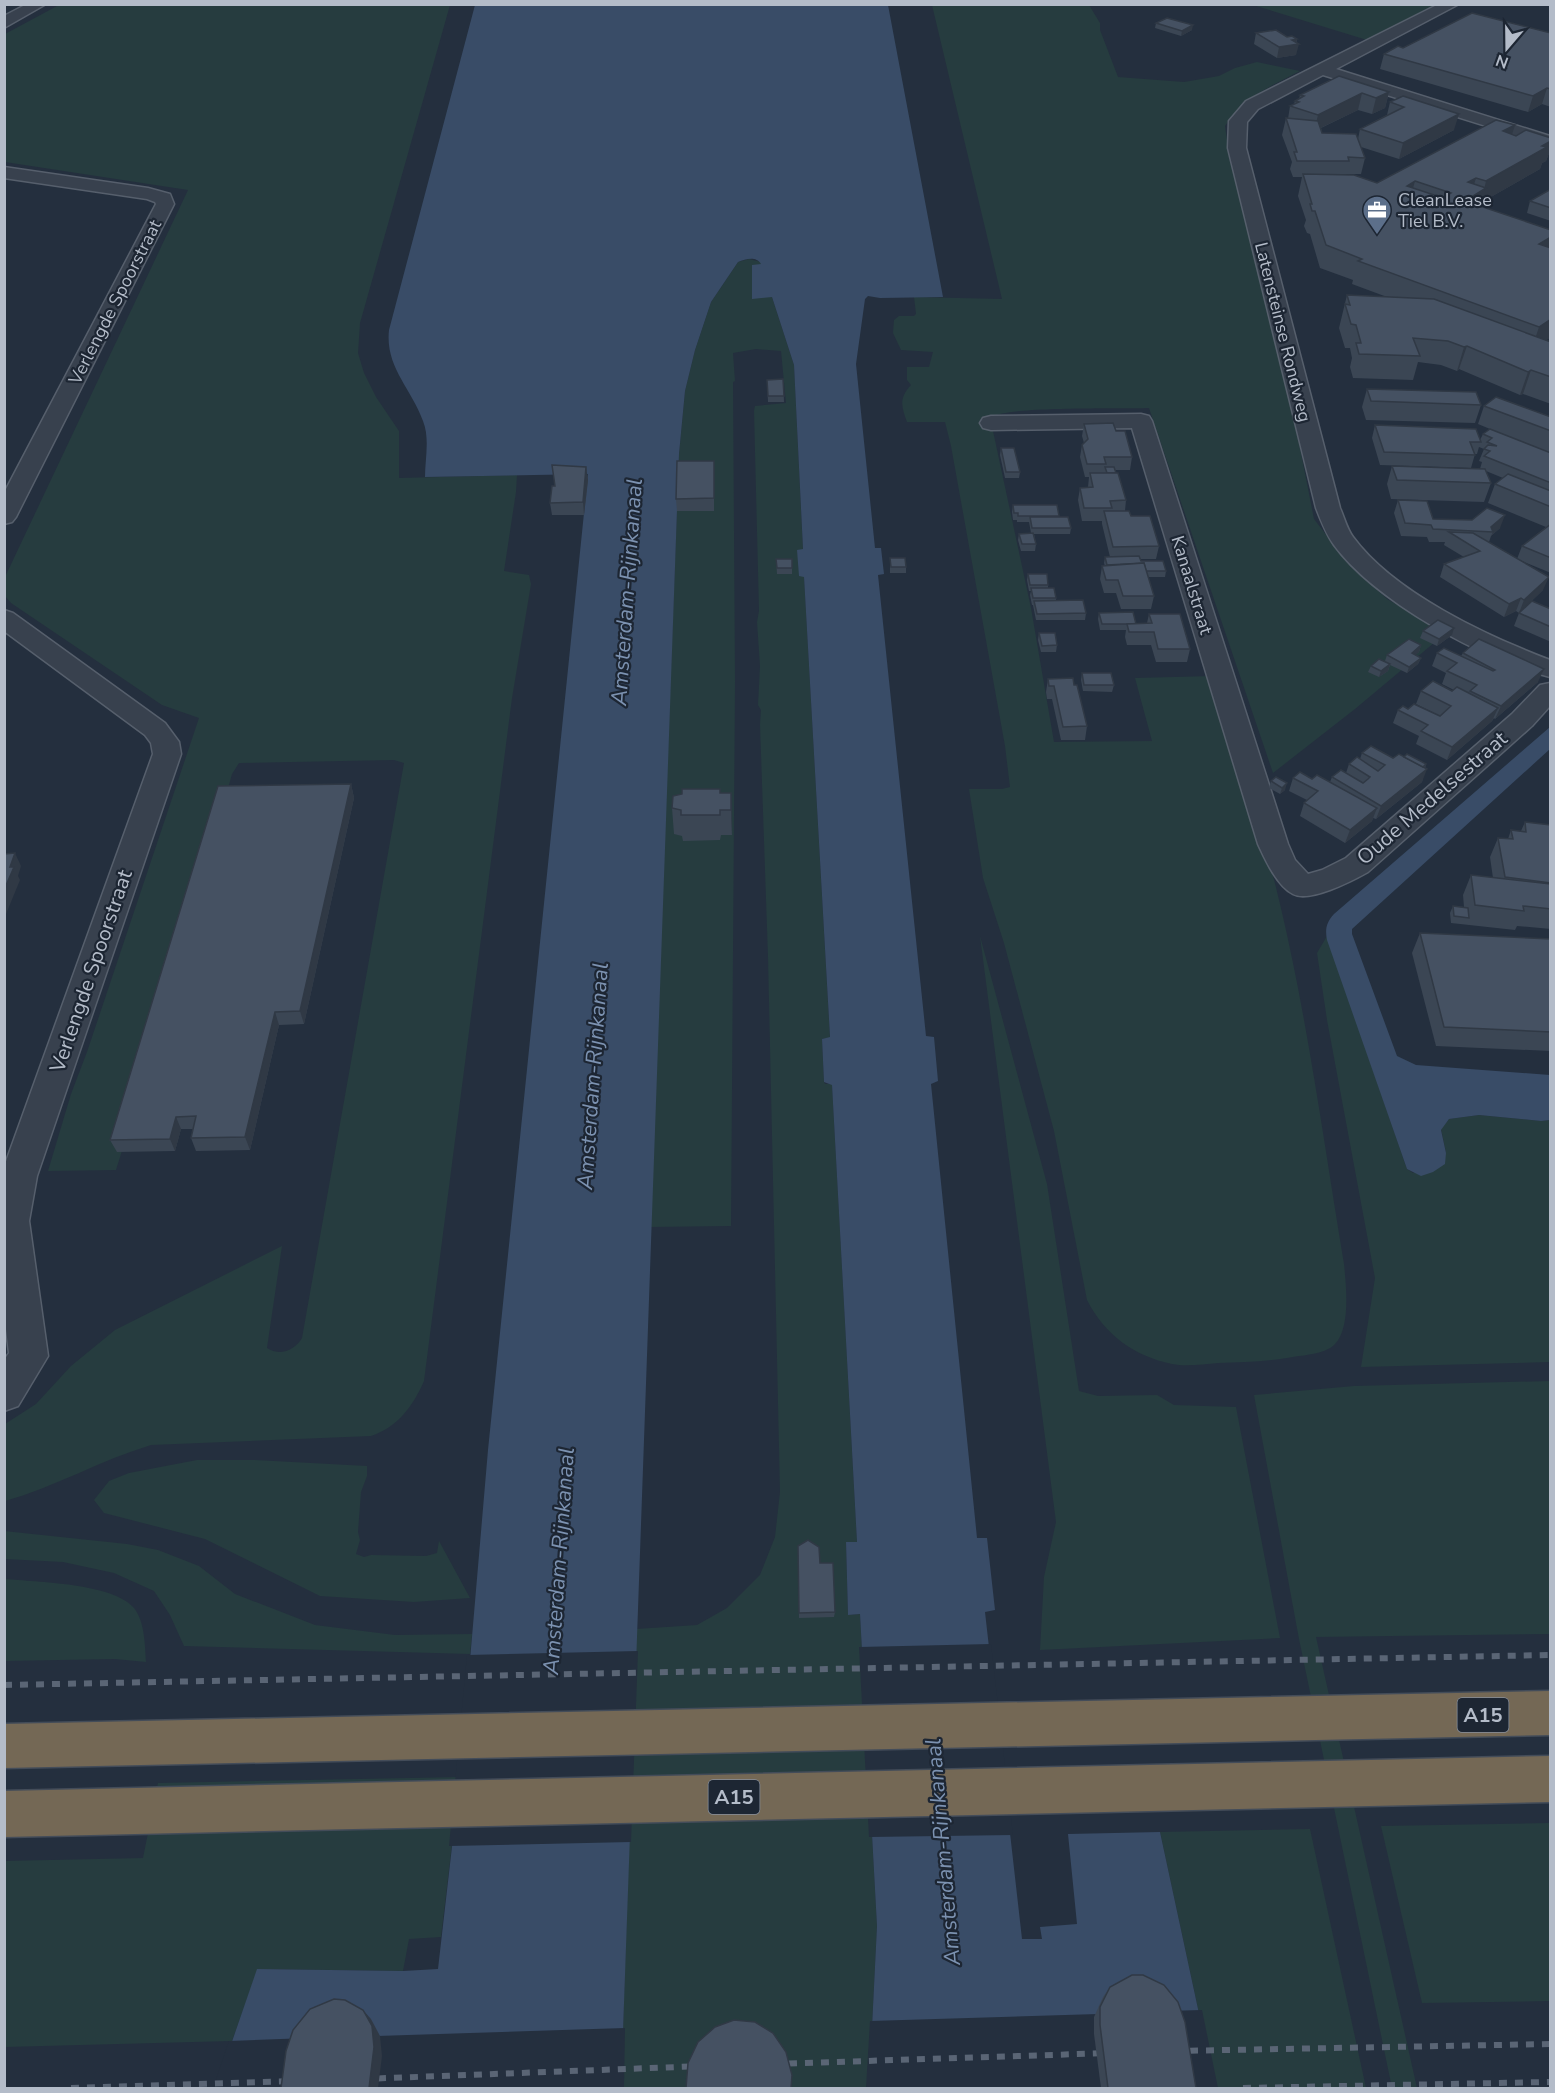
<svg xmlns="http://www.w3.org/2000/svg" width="1555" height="2093" font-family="'Nunito Sans',sans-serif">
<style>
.green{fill:#263c3f}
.water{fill:#394c67}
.pier{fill:#242f3e}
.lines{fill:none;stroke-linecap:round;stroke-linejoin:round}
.street-casing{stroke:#565f6c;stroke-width:3}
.highway-casing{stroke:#434c59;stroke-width:3}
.street{fill:#38414e;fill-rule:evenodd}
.highway{fill:#746855;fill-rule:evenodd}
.rail{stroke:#5a6575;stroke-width:6;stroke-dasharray:8 8;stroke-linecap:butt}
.wall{fill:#3b4654}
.shaded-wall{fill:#303945}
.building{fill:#455162;stroke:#303945;stroke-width:1.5;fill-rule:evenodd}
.labels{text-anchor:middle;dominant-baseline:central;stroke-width:4.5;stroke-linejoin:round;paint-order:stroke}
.far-poi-label{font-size:18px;fill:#b4bcc9;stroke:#1d2633;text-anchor:start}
.far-street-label{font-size:18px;fill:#b4bcc9;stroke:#1d2633}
.shield{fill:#1d2633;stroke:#878f9c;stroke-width:1.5}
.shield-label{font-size:20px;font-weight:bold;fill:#b4bcc9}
.street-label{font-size:21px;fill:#b4bcc9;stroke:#1d2633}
.water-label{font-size:22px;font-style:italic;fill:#7c92b1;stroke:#1d2633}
</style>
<rect width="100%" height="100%" fill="#242f3e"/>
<g class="green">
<path d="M59 5H450L360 323 358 353 364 373 376 397 399 431V478L517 475 516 492 504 571 529 575 531 584 512 698 424 1381C413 1406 398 1427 371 1436L151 1445C101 1460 55 1487 5 1501V1424L36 1404 71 1366 115 1330 282 1246 267 1348C280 1357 295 1350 302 1338L404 763 394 760 239 763 232 774 171 993 116 1170 48 1171 71 1094 87 1052 199 718 162 705 11 603 5 596V577L188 190 5 162V34Z"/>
<path d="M932 5H1089L1100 23V30L1118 77 1184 82 1219 76 1235 68 1257 62 1300 71C1270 87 1245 96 1225 126L1230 160 1257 255 1286 377 1314 519 1347 562 1387 599 1447 632 1355 709 1273 773 1149 408C1128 409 1004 406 994 417 992 420 993 427 993 431L1031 608 1054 742 1152 741 1135 678 1214 676C1237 752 1262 827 1280 904 1308 1022 1324 1144 1344 1264 1346 1284 1351 1328 1335 1344 1325 1355 1301 1355 1287 1358 1264 1362 1242 1362 1218 1363 1204 1364 1186 1367 1172 1364 1134 1356 1105 1335 1087 1300L1054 1131 1004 943 983 878 969 789H1002L1010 787 1005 746 951 446 945 422H907C901 406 899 398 911 385L907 380V367H929L933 352 901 350 893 333 894 320 899 316H914L916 314 914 297 1002 299Z"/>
<path d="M1253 5H1441L1367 40Z"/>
<path d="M749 259 761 262 763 297H772L794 365 803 550H797L804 576 830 1038 822 1039 824 1082 825 1084H832L857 1542H846L848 1615 860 1614 877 1926 869 2088H621L636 1629 697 1625 727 1608 760 1575 775 1537 780 1492 768 957 760 725 761 710 758 705 760 666 757 622 759 611 754 411 755 406 786 403 781 351 756 349 733 353 735 381 733 382 735 681 731 1226 650 1227 679 454 685 391 695 350 711 302 738 262Z"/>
<path d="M980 936 1047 1184 1079 1391 1098 1396 1157 1395 1174 1405 1236 1407 1280 1638 1040 1650 1044 1577 1056 1522Z"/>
<path d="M1327 936 1407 1169 1413 1173 1446 1153 1441 1129 1449 1119 1479 1115 1541 1121 1550 1120V1362L1361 1367 1375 1278 1327 1020 1317 953Z"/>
<path d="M1550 1381V1634L1316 1637 1417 2088H1392L1299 1639 1254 1395 1354 1386Z"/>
<path d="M197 1460H255L367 1466V1476L361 1492 358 1532 360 1540 356 1554 364 1557 371 1555 426 1556 437 1553 439 1541 470 1598 414 1602 320 1596 205 1539 104 1513 94 1500 109 1481 129 1473Z"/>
<path d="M4 1531 127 1544 158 1550 199 1566 235 1594 315 1625 395 1635 472 1634 470 1654 184 1646 170 1615 154 1591 114 1573 63 1562 5 1559Z"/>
<path d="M5 1579C36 1582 113 1583 134 1608 145 1622 145 1646 146 1662L115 1659 5 1661Z"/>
<path d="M460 1777 441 1937 409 1939 403 1971 258 1969 232 2041 5 2047 4 1861 143 1858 158 1783Z"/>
<path d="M1550 1823V2001L1422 2003 1381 1826Z"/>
<path d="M1310 1829 1366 2088H1215L1160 1832Z"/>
</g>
<g class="water">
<path d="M475 5H888L943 297 880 298 868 296 865 299 856 364 875 548H881L884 574 878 575 926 1036 934 1037 938 1081 931 1084 977 1538H987L995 1610 985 1612 1022 1939H1042L1040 1927 1077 1924 1068 1834 1160 1832 1215 2088 1094 2017 869 2088 877 1926 860 1614 848 1615 846 1542H857L832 1085 824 1082 822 1039 830 1037 804 577 799 576 797 550 803 549 794 365 772 297 752 299V265L761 264C756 256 746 259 738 262L711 302 695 350 685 391 679 454 621 2088 311 2028 216 2088 257 1969 403 1971 438 1969 460 1777 488 1450 588 474 425 477C425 460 430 438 423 421 411 388 385 367 389 330Z"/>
<path d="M1550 727V749L1352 929V934L1397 1056 1416 1065 1550 1075V1120L1541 1121 1479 1115 1449 1119 1441 1130 1446 1153 1445 1164 1433 1172 1421 1176 1407 1169 1327 940C1325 929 1326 923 1334 914Z"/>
</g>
<g class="pier">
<path d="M991 1644 1013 1835 869 1837 859 1647Z"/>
<path d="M638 1651 631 1842 449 1846 467 1655Z"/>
<path d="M1202 2010 1218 2088H1183L1166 2011Z"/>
<path d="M1098 2014 1104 2088H866L870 2021Z"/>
<path d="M625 2028 624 2088H375L377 2036Z"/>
<path d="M308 2038 295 2088H213L229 2041Z"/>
</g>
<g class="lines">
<g class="street-casing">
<g id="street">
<path d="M27 4H46L4 28V16Z"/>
<path d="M1439 4H1459L1336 69 1550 136V146L1323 75 1258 109 1247 122 1246 148 1340 508C1344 517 1347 529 1353 537 1394 593 1487 636 1550 660V677C1483 660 1375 601 1334 545 1326 534 1321 521 1316 508L1228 148 1229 121 1246 101Z"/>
<path d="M4 167 148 188 170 194 174 204 16 517 12 522 4 524V493L156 204 155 202 147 199 4 178Z"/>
<path d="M1141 414 1149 416 1152 421 1288 844 1295 860 1308 874 1322 870 1346 858 1512 714 1540 685 1550 683V706L1532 726 1368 872C1352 881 1309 903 1293 894 1277 886 1265 859 1258 844L1132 428 991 430 983 428 980 423 983 418 991 416Z"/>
<path d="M4 610 13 613 165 723 179 742 181 754 37 1176 29 1221 48 1356 18 1406 4 1411V1360L9 1353 4 1313V1167L153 754 151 743 145 735 4 631Z"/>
</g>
</g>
<g class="highway-casing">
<g id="highway">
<path d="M1550 1691V1735L4 1768V1724Z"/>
<path d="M1550 1756V1802L4 1837V1791Z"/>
</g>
</g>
<use href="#street" class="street"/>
<use href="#highway" class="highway"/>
<g class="rail">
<path d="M4 1685 1550 1655"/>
<path d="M1174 2051 1550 2044"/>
<path d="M773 2064 1111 2053"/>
<path d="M362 2079 704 2066"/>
<path d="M71 2088 299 2081"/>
<path d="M1243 2088 1550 2082"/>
</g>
</g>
<g class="wall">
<path d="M1156 23 1192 30 1181 36 1155 28Z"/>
<path d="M1256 33 1297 39 1296 55 1277 58 1254 44Z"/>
<path d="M1551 33V107L1542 104 1528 112 1380 69 1384 54 1403 48Z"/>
<path d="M1389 92 1385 108 1372 114 1358 110 1321 128 1322 133 1358 139 1360 129 1387 115 1390 102 1403 96 1454 130 1399 159 1361 147 1365 158 1361 174H1346L1345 175 1377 183 1512 134 1516 136 1551 138V148L1546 161 1542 163 1540 169 1482 202 1481 206 1551 337 1546 340 1551 342V404L1523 394 1520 395 1459 369 1457 371 1441 365 1418 362 1413 380 1353 378 1350 367 1352 358 1350 348H1345L1339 328 1347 295 1387 297 1352 284 1353 280 1320 268 1310 234 1307 233 1304 226 1306 220 1298 196 1302 177H1293L1290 169 1292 162 1282 135 1286 118 1288 119 1290 106 1294 104 1295 101 1299 99 1300 95Z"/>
<path d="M1551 189V221L1527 213 1530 201Z"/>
<path d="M783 379 784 402H768L767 380Z"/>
<path d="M1367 389 1481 405 1475 423 1366 420 1362 407Z"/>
<path d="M1484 406 1551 417V573L1517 559 1522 546 1546 527 1488 503 1495 484 1503 478 1486 471 1491 483 1484 502 1391 499 1387 484 1392 466 1480 469 1482 462 1479 461 1484 449 1479 447 1477 454H1475L1471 468 1380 465 1372 438 1375 425 1480 440 1483 434 1490 429 1478 424Z"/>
<path d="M1084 424 1116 431 1132 457 1130 470H1115L1126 500 1125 511 1159 546 1156 559H1140L1141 561 1166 571 1165 577H1148L1154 596 1151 609H1121L1116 593H1104L1100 579 1102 566H1105L1104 563 1105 557H1110L1102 524V521H1082L1078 500 1080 488 1088 487 1089 477H1085L1080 457 1082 445 1084 443 1082 436Z"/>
<path d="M1001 448 1020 472 1019 478H1005L1000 455Z"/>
<path d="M714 461V511H677L676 499Z"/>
<path d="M586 467 588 480 584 515H552L550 503 555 486Z"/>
<path d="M1398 500 1433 519 1500 528 1491 536 1489 542 1543 590 1519 613 1516 611 1504 617 1440 577 1444 564 1464 557 1444 545 1445 542H1429L1427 537 1401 536 1394 513Z"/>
<path d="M1013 505 1059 516V517L1071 528 1070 534H1034L1036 544 1035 551H1021L1018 540 1019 534 1031 533 1029 522H1017V520H1013L1012 512Z"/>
<path d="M890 558 906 567V573H890Z"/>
<path d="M776 559 792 568V574H777Z"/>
<path d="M1028 574 1048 585V588L1056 598V600L1086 613 1085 620H1036L1033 605H1032L1030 595 1031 591H1029L1027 580Z"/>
<path d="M1551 609V642L1514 626 1519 613Z"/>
<path d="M1099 613 1136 624 1147 623 1149 614 1190 649 1187 662H1156L1151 645H1127L1125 637 1126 630H1100L1098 619Z"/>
<path d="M1423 631 1452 635 1437 646 1420 638Z"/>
<path d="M1039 633 1057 645 1056 652H1041L1038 640Z"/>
<path d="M1421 645 1419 652 1415 655 1421 658 1418 664 1407 673 1390 665 1388 671 1379 677 1368 672 1371 666 1385 661 1387 655Z"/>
<path d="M1437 653 1461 656 1463 653 1538 682 1495 719 1494 718 1492 721 1447 760 1416 744 1419 736 1393 723 1398 710 1408 709 1440 716 1416 704 1421 691H1452L1454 690 1442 684 1446 673 1432 666Z"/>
<path d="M1082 673 1114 685 1112 692 1083 691 1081 680Z"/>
<path d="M1048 679 1074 685 1087 726 1085 740H1061L1052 699H1047L1046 692Z"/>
<path d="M1362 753 1393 758 1404 757 1426 764 1422 782 1376 819 1373 818 1372 821 1345 843 1300 816 1304 803 1307 800 1289 791 1293 778 1312 779 1330 782 1332 777 1346 773 1349 764 1360 759Z"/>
<path d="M1276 777 1285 790 1280 794 1269 788 1271 781Z"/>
<path d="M351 784 354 798 304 1024 279 1025 250 1150 196 1151 191 1138 193 1129H181L175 1151 117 1152 110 1140Z"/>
<path d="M720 793H731L732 835H721L720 840 683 841 682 836 674 834 672 808Z"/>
<path d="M1525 822 1551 825V929L1517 926 1515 930 1451 923 1450 913 1453 906 1464 907 1463 895 1471 875 1493 878 1490 857 1498 838 1508 839 1511 830 1521 831Z"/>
<path d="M1420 933 1551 939V1051L1436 1046 1412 953Z"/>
<path d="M798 1546 820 1563 835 1612 834 1617 799 1618Z"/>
<path d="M1110 1987 1196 2088H1101L1094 2034V2017L1103 1997Z"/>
</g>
<g class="shaded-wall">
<path d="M1193 25 1192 30 1181 36 1182 31Z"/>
<path d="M1297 39 1296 45 1299 44 1296 55 1277 58 1279 47 1292 40Z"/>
<path d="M1547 88 1542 104 1528 112 1533 96Z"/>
<path d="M1389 92 1385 108 1372 114 1376 98Z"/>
<path d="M1362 93 1358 110 1314 131 1318 115Z"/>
<path d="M1459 114 1454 130 1399 159 1403 143Z"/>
<path d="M1515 125 1508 147 1503 131Z"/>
<path d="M1551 141V148L1546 161 1542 163 1540 169 1482 202 1479 211 1458 223 1468 182 1476 178 1470 198 1484 190 1486 181Z"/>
<path d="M1415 181 1409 203 1407 186Z"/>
<path d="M1551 237V255L1539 244Z"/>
<path d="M1551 319V337L1531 351 1539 327Z"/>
<path d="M1467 346 1459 369 1457 371 1464 347Z"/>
<path d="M1531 370 1523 394 1520 395 1528 372Z"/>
<path d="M586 467 588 480 584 515 583 502Z"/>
<path d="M1505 515 1500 528 1491 536 1493 532 1491 527Z"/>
<path d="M1549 577 1543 590 1519 613 1524 600Z"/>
<path d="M1521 598 1516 611 1504 617 1509 604Z"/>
<path d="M1454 628 1452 635 1437 646 1439 639Z"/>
<path d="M1421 645 1419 652 1410 660 1412 653Z"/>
<path d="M1421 658 1418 664 1407 673 1409 667Z"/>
<path d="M1390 664 1388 671 1379 677 1381 671Z"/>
<path d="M1544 669 1538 682 1495 719 1501 706Z"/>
<path d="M1498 708 1492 721 1447 760 1452 747Z"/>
<path d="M1427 769 1422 782 1376 819 1381 806Z"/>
<path d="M1287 783 1285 790 1280 794 1282 788Z"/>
<path d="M351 784 354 798 304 1024 300 1011Z"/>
<path d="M731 793 732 818V835L731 810Z"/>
<path d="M1377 808 1372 821 1345 843 1350 830Z"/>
<path d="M15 853 21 866 18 876 20 880 4 919V890L10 867Z"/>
<path d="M275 1012 279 1025 250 1150 245 1137Z"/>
<path d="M176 1117 181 1129 175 1151 170 1139Z"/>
<path d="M363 2010 371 2019 380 2036 382 2056 378 2088H369Z"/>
</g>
<g class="building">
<path d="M1472 13 1551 33V89L1547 88 1533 96 1384 54 1398 46 1403 48Z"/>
<path d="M1167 18 1193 25 1182 31 1156 23Z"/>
<path d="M1276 30 1287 37 1292 36 1297 39 1292 40 1299 44 1279 47 1256 33Z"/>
<path d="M1339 76 1389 92 1376 98 1362 93 1318 115 1290 106 1299 102 1295 101 1304 96 1300 95Z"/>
<path d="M1403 96 1459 114 1403 143 1360 129 1404 107 1390 102Z"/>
<path d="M1286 118 1318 121 1322 133 1356 134 1365 158 1348 157 1349 161H1297L1294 152H1297Z"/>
<path d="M1496 120 1515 125 1503 131 1516 136 1526 130 1551 138V141L1542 146 1547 147 1486 181 1476 178 1468 182 1486 188 1465 201 1551 230V237L1539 244 1551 248V319L1539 327 1358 261 1362 259 1326 245 1315 211H1312L1310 204H1312L1303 174 1354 175 1377 183ZM1415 181 1451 193 1443 198 1407 186Z"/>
<path d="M1551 189V208L1530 201Z"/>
<path d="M1347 295 1434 299 1551 342V377L1531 370 1528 372 1467 346 1464 347 1448 341 1413 338 1420 356 1359 354 1356 343H1361L1356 325 1351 324 1345 304 1350 305Z"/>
<path d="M783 379 784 396H768L767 380Z"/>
<path d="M1367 389 1476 392 1481 405 1371 401Z"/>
<path d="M1496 397 1551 417V431L1484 406Z"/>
<path d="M1113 423 1116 431H1125L1132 457H1104L1106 464H1087L1082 445 1088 439 1084 424Z"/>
<path d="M1375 425 1476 429 1481 442H1470L1475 455 1384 452Z"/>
<path d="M1490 429 1551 453V483L1484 456 1490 451 1484 449 1488 445 1497 446 1487 442 1492 438 1483 434Z"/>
<path d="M1001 448H1014L1020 472H1006Z"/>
<path d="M677 461H714V498L676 499Z"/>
<path d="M552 465 586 467 583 502 550 503 552 486H555Z"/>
<path d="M1392 466 1485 469 1491 483 1397 480Z"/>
<path d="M1105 467H1114L1116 473H1107Z"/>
<path d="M1090 473H1118L1126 500 1110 501 1112 508H1084L1080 488 1093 487Z"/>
<path d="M1508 474 1551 491V507L1495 484Z"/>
<path d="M1398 500 1427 501 1433 519 1472 520 1487 508 1505 515 1491 527 1493 532 1433 529 1431 525 1405 523Z"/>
<path d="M1013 505H1057L1059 516H1018V513H1014Z"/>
<path d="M1104 511H1129L1131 516H1150L1159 546 1113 547Z"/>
<path d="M1030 517H1068L1071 528H1032Z"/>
<path d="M1551 524V558L1522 546Z"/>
<path d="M1449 532 1473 533 1549 577 1524 600 1521 598 1509 604 1444 564 1480 551Z"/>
<path d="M1033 533 1036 544H1022L1019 534Z"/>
<path d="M1139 556 1141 561H1163L1166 571H1146L1144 563 1107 565 1105 557Z"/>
<path d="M890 558H905L906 567H891Z"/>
<path d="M776 559H792V568H777Z"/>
<path d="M1144 563 1154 596H1123L1118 580H1106L1102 566Z"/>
<path d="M1028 574H1047L1048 585H1030Z"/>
<path d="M1031 588H1054L1056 598H1033Z"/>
<path d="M1083 600 1086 613 1037 614 1034 601Z"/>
<path d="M1532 601 1551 609V627L1519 613Z"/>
<path d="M1133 612 1136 624H1102L1099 613Z"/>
<path d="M1149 614H1180L1190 649H1158L1154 632H1129L1127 624 1152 623Z"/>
<path d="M1438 620 1454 628 1439 639 1423 631Z"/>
<path d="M1039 633H1055L1057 645 1042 646Z"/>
<path d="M1409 639 1421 645 1412 653 1421 658 1409 667 1387 655Z"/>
<path d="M1479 639 1544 669 1501 706 1470 691 1477 685 1447 671 1457 663 1437 653 1444 648 1493 671 1495 670 1463 653Z"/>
<path d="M1379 659 1390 664 1381 671 1371 666Z"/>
<path d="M1082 673H1111L1114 685H1084Z"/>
<path d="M1073 678 1074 685H1077L1087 726 1063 727 1054 686H1049L1048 679Z"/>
<path d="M1433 681 1452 691 1457 687 1498 708 1452 747 1421 731 1428 725 1398 710 1403 706 1408 709 1414 704 1440 716 1451 706 1421 691Z"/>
<path d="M1371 746 1393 758 1399 754 1427 769 1381 806 1332 777 1341 770 1363 783 1368 779 1370 777 1349 764 1357 757 1378 771 1385 765 1362 753Z"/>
<path d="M1407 754 1426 764 1423 767 1404 757Z"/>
<path d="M1300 772 1312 779 1317 775 1377 808 1350 830 1304 803 1318 791 1293 778Z"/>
<path d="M1276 777 1287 783 1282 788 1271 781Z"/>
<path d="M351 784 300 1011 275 1012 245 1137 191 1138 196 1116 176 1117 170 1139 110 1140 218 786Z"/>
<path d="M682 789H720V793H731V810H720V815H681V810L672 808 673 796 682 794Z"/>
<path d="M1525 822 1551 825V883L1505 877 1498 838 1513 839 1511 830 1526 832Z"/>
<path d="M15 853 10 867H14L4 890V854Z"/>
<path d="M1471 875 1551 884V909L1523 906 1524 911 1475 905Z"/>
<path d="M1453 906 1468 908 1469 918 1454 916Z"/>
<path d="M1420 933 1551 939V1032L1444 1027Z"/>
<path d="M808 1540 819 1547 820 1563H833L835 1612 799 1613 798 1546Z"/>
<path d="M1132 1975H1143L1164 1985 1178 2002 1185 2022 1196 2088H1108L1100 2025V2007L1110 1987Z"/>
<path d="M334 1999 345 2000 363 2010 372 2026 374 2047 369 2088H281L286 2051 293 2030 310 2009Z"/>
<path d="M734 2020 755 2022 773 2033 786 2052 792 2075 791 2088H686L688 2063 698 2042 715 2027Z"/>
</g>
<defs>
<g id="office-pin" transform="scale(1.5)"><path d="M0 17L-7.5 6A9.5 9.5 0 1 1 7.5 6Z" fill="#5c6f8a" stroke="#1d2633"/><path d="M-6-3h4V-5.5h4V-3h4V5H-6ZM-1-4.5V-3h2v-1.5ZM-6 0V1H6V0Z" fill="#fff"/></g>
</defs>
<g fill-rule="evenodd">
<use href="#office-pin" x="1377" y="210"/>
</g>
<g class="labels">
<g class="far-poi-label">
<text x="1398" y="200">CleanLease<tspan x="1398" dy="21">Tiel B.V.</tspan></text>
</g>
<g class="far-street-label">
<text transform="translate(115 302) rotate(-63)">Verlengde Spoorstraat</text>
<text transform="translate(1283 332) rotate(76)">Latensteinse Rondweg</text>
<text transform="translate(1192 585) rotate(73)">Kanaalstraat</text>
</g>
<g class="shield">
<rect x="1457.5" y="1698" width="51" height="34" rx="4.5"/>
<rect x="708.5" y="1780" width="51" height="34" rx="4.5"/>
</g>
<g class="shield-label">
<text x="1483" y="1715">A15</text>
<text x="734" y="1797">A15</text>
</g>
<g class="street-label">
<text transform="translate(1432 798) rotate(-41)">Oude Medelsestraat</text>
<text transform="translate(91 971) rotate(-71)">Verlengde Spoorstraat</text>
</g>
<g class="water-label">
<text transform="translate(627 592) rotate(-86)">Amsterdam-Rijnkanaal</text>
<text transform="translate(593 1076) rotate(-86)">Amsterdam-Rijnkanaal</text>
<text transform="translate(559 1561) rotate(-86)">Amsterdam-Rijnkanaal</text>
<text transform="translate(943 1852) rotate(-95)">Amsterdam-Rijnkanaal</text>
</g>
</g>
<rect width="1555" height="2093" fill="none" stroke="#b4bcc9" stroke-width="12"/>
<g transform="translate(1507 48) rotate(200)" stroke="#1d2633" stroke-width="4.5" paint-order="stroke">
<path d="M0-4.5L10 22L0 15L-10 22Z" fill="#b4bcc9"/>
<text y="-9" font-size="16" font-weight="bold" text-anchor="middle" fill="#b4bcc9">N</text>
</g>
</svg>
